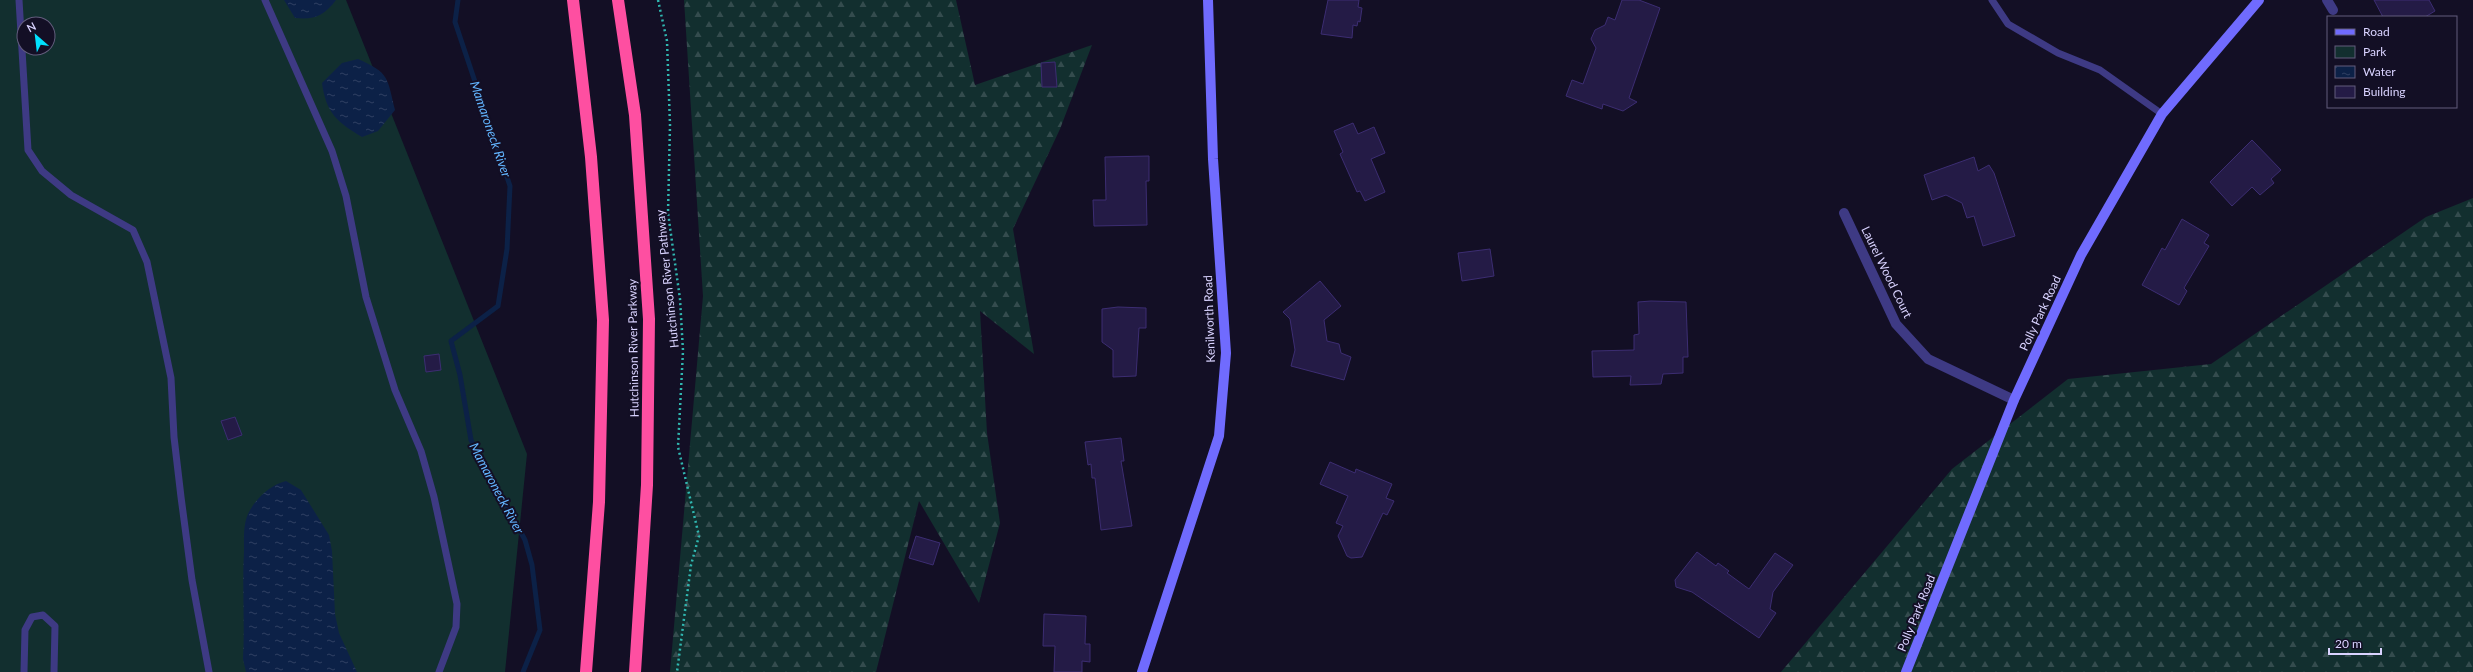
<svg xmlns="http://www.w3.org/2000/svg" width="2473" height="672" font-family="Lato,sans-serif">
<style>
.green{fill:#122f2f;fill-rule:evenodd}
.forest{fill:url(#forest-firs)}
.water{fill:url(#water-ripples)}
.lines{fill:none;stroke-linecap:round;stroke-linejoin:round}
.stream{stroke:#0c2147;stroke-width:5}
.building{fill:#241b46;stroke:#3c2d72}
.path{stroke:#30b7b0;stroke-width:2.5;stroke-dasharray:2 3;stroke-linecap:butt}
.lane{stroke:#3e3a84;stroke-width:7}
.street{stroke:#3e3a84;stroke-width:10}
.secondary{stroke:#706bfe;stroke-width:10}
.highway{stroke:#fe4fa1;stroke-width:12}
.labels{text-anchor:middle;dominant-baseline:central;stroke-width:4;stroke-linejoin:round;paint-order:stroke}
.street-label{font-size:12px;fill:#d9d3ff;stroke:#130f25}
.water-label{font-size:13px;font-style:italic;fill:#62b4fe;stroke:#130f25}
</style>
<defs>
<pattern id="forest-firs" width="22" height="20" patternUnits="userSpaceOnUse"><rect width="22" height="20" fill="#122f2f"/><path d="M5 1l3.5 6h-7zM16 11l3.5 6h-7z" fill="#344c4e"/></pattern>
<pattern id="water-ripples" width="26" height="14" patternUnits="userSpaceOnUse"><rect width="26" height="14" fill="#0c2147"/><path d="M2 4q2-2 4 0t4 0M15 11q2-2 4 0t4 0" fill="none" stroke="#2f4063"/></pattern>
</defs>
<rect width="100%" height="100%" fill="#130f25"/>
<path class="green" d="M0 0H346L527 454 505 672H0ZM24 24H48V48H24Z"/>
<g class="forest">
<path d="M684 0H956L975 85 1092 45 1060 129 1013 229 1034 354 980 311 987 433 1000 523 979 603 919 501 876 672H670L703 296Z"/>
<path d="M2473 198V672H1781L1952 469 2068 379 2211 364 2426 217Z"/>
</g>
<g class="water">
<path d="M284 0H336C324 16 314 20 295 18Z"/>
<path d="M358 59C390 73 387 78 395 110L378 131 362 137C337 122 326 113 322 83L342 63Z"/>
<path d="M286 481 301 490 329 535 332 551 335 614 339 633 357 672H246L243 659C245 623 242 587 244 551 244 540 243 525 248 514 255 499 270 485 286 481Z"/>
</g>
<g class="lines">
<path class="stream" d="M458 0 455 22 510 186 507 249 498 306 451 341 460 375 471 440 525 540 532 565 540 630 523 672"/>
</g>
<g class="building">
<path d="M1328 0H1359L1358 7 1362 8 1360 22 1358 21 1357 26 1353 25 1352 38 1321 34Z"/>
<path d="M1622 0H1639L1660 8 1629 98 1637 102 1623 111 1603 104 1602 109 1566 96 1572 80 1583 84 1596 48 1591 39 1595 30 1605 25 1608 17 1615 20Z"/>
<path d="M2374 0H2429L2435 11 2425 17H2383Z"/>
<path d="M1055 62 1057 87H1042L1041 63Z"/>
<path d="M1353 123 1358 134 1374 127 1385 153 1371 159 1385 192 1365 201 1360 191 1357 192 1340 154 1343 152 1334 131Z"/>
<path d="M2252 140 2281 170 2271 179 2274 183 2260 195 2252 187 2232 206 2210 182Z"/>
<path d="M1149 156V181H1146L1147 225 1094 226 1093 200H1106L1105 157Z"/>
<path d="M1974 157 1978 171 1989 165 1994 173 2015 236 1983 246 1974 216 1967 218 1962 203 1946 195 1932 200 1924 175Z"/>
<path d="M2182 219 2209 235 2204 243 2209 246 2184 288 2187 291 2179 305 2142 285 2162 248 2165 250Z"/>
<path d="M1490 249 1494 276 1462 281 1458 253Z"/>
<path d="M1320 281 1341 306 1324 320 1327 341 1339 344 1341 353 1351 357 1344 380 1291 366 1295 350 1290 319 1283 312Z"/>
<path d="M1651 301 1686 302 1688 357H1683V373L1663 374 1661 384 1630 385 1631 376 1593 377 1592 351 1634 350V335L1639 334 1638 302Z"/>
<path d="M1118 307 1146 308V328H1139L1136 376 1113 377V350L1102 342V309Z"/>
<path d="M439 354 441 370 426 372 424 356Z"/>
<path d="M235 417 242 435 228 440 221 421Z"/>
<path d="M1121 438 1124 461H1121L1132 526 1101 530 1095 478H1092L1091 464 1088 465 1085 442Z"/>
<path d="M1330 462 1355 473 1356 469 1392 484 1386 498 1394 501 1387 515 1383 513 1362 557 1351 558 1347 556 1338 536 1343 526 1336 523 1348 496 1320 484Z"/>
<path d="M916 536 940 543 933 565 909 558Z"/>
<path d="M1697 552 1716 566 1718 563 1729 571 1727 573 1749 589 1775 553 1793 565 1773 592 1770 609 1776 613 1759 638 1692 592 1676 587 1675 580Z"/>
<path d="M1044 614 1086 616 1085 644H1090V662L1082 661V672H1054L1055 646H1043Z"/>
</g>
<g class="lines">
<path class="path" d="M658 0 667 41 670 125 668 213 680 299 683 351 678 447 699 536 691 565 677 672"/>
<g class="lane">
<path d="M19 0 28 150 42 171 71 195 133 230 147 262 171 378 174 437 181 497 192 580 209 672"/>
<path d="M265 0 332 151 346 196 366 297 395 390 421 451 434 497 457 604 456 627 439 672"/>
<path d="M1992 0 2008 24 2058 53 2100 70 2162 114"/>
<path d="M24 672 25 630 32 617 43 615 55 626 54 672"/>
</g>
<g class="street">
<path d="M2327 0 2333 10"/>
<path d="M1844 213 1896 324 1928 359 2014 400"/>
</g>
<g class="secondary">
<path d="M1142 672 1219 436 1226 353 1213 159 1208 0"/>
<path d="M1906 672 2014 400 2081 255 2162 114 2259 0"/>
</g>
<g class="highway">
<path d="M573 0 591 157 603 320 599 502 586 672"/>
<path d="M618 0 635 115 649 319 647 485 635 672"/>
</g>
</g>
<g class="labels">
<g class="street-label">
<text transform="translate(1887 272) rotate(64)">Laurel Wood Court</text>
<text transform="translate(667 279) rotate(-96)">Hutchinson River Pathway</text>
<text transform="translate(2040 313) rotate(-65)">Polly Park Road</text>
<text transform="translate(1209 319) rotate(-92)">Kenilworth Road</text>
<text transform="translate(633 348) rotate(-91)">Hutchinson River Parkway</text>
<text transform="translate(1916 613) rotate(-68)">Polly Park Road</text>
</g>
<g class="water-label">
<text transform="translate(491 129) rotate(71)">Mamaroneck River</text>
<text transform="translate(497 488) rotate(62)">Mamaroneck River</text>
</g>
</g>
<rect x="2327" y="16" width="130" height="92" fill="#130f25" stroke="#625d7c"/>
<rect x="2335" y="29" width="20" height="6" fill="#706bfe" stroke="#625d7c"/>
<text x="2363" y="36" font-size="12" fill="#d9d3ff">Road</text>
<rect x="2335" y="46" width="20" height="12" fill="#122f2f" stroke="#625d7c"/>
<text x="2363" y="56" font-size="12" fill="#d9d3ff">Park</text>
<rect x="2335" y="66" width="20" height="12" fill="url(#water-ripples)" stroke="#625d7c"/>
<text x="2363" y="76" font-size="12" fill="#d9d3ff">Water</text>
<rect x="2335" y="86" width="20" height="12" fill="#241b46" stroke="#625d7c"/>
<text x="2363" y="96" font-size="12" fill="#d9d3ff">Building</text>
<g transform="translate(36 36) rotate(332)"><circle r="19" fill="#130f25" stroke="#625d7c"/>
<path d="M0-3L7 15L0 10L-7 15Z" fill="#01e1fd"/>
<text y="-6" font-size="11" font-weight="bold" text-anchor="middle" fill="#d9d3ff">N</text>
</g>
<path d="M2329 648v6h52v-6" fill="none" stroke="#d9d3ff" stroke-width="2"/>
<text x="2335" y="648" font-size="12" fill="#d9d3ff" stroke="#130f25" stroke-width="3" paint-order="stroke">20 m</text>
</svg>
